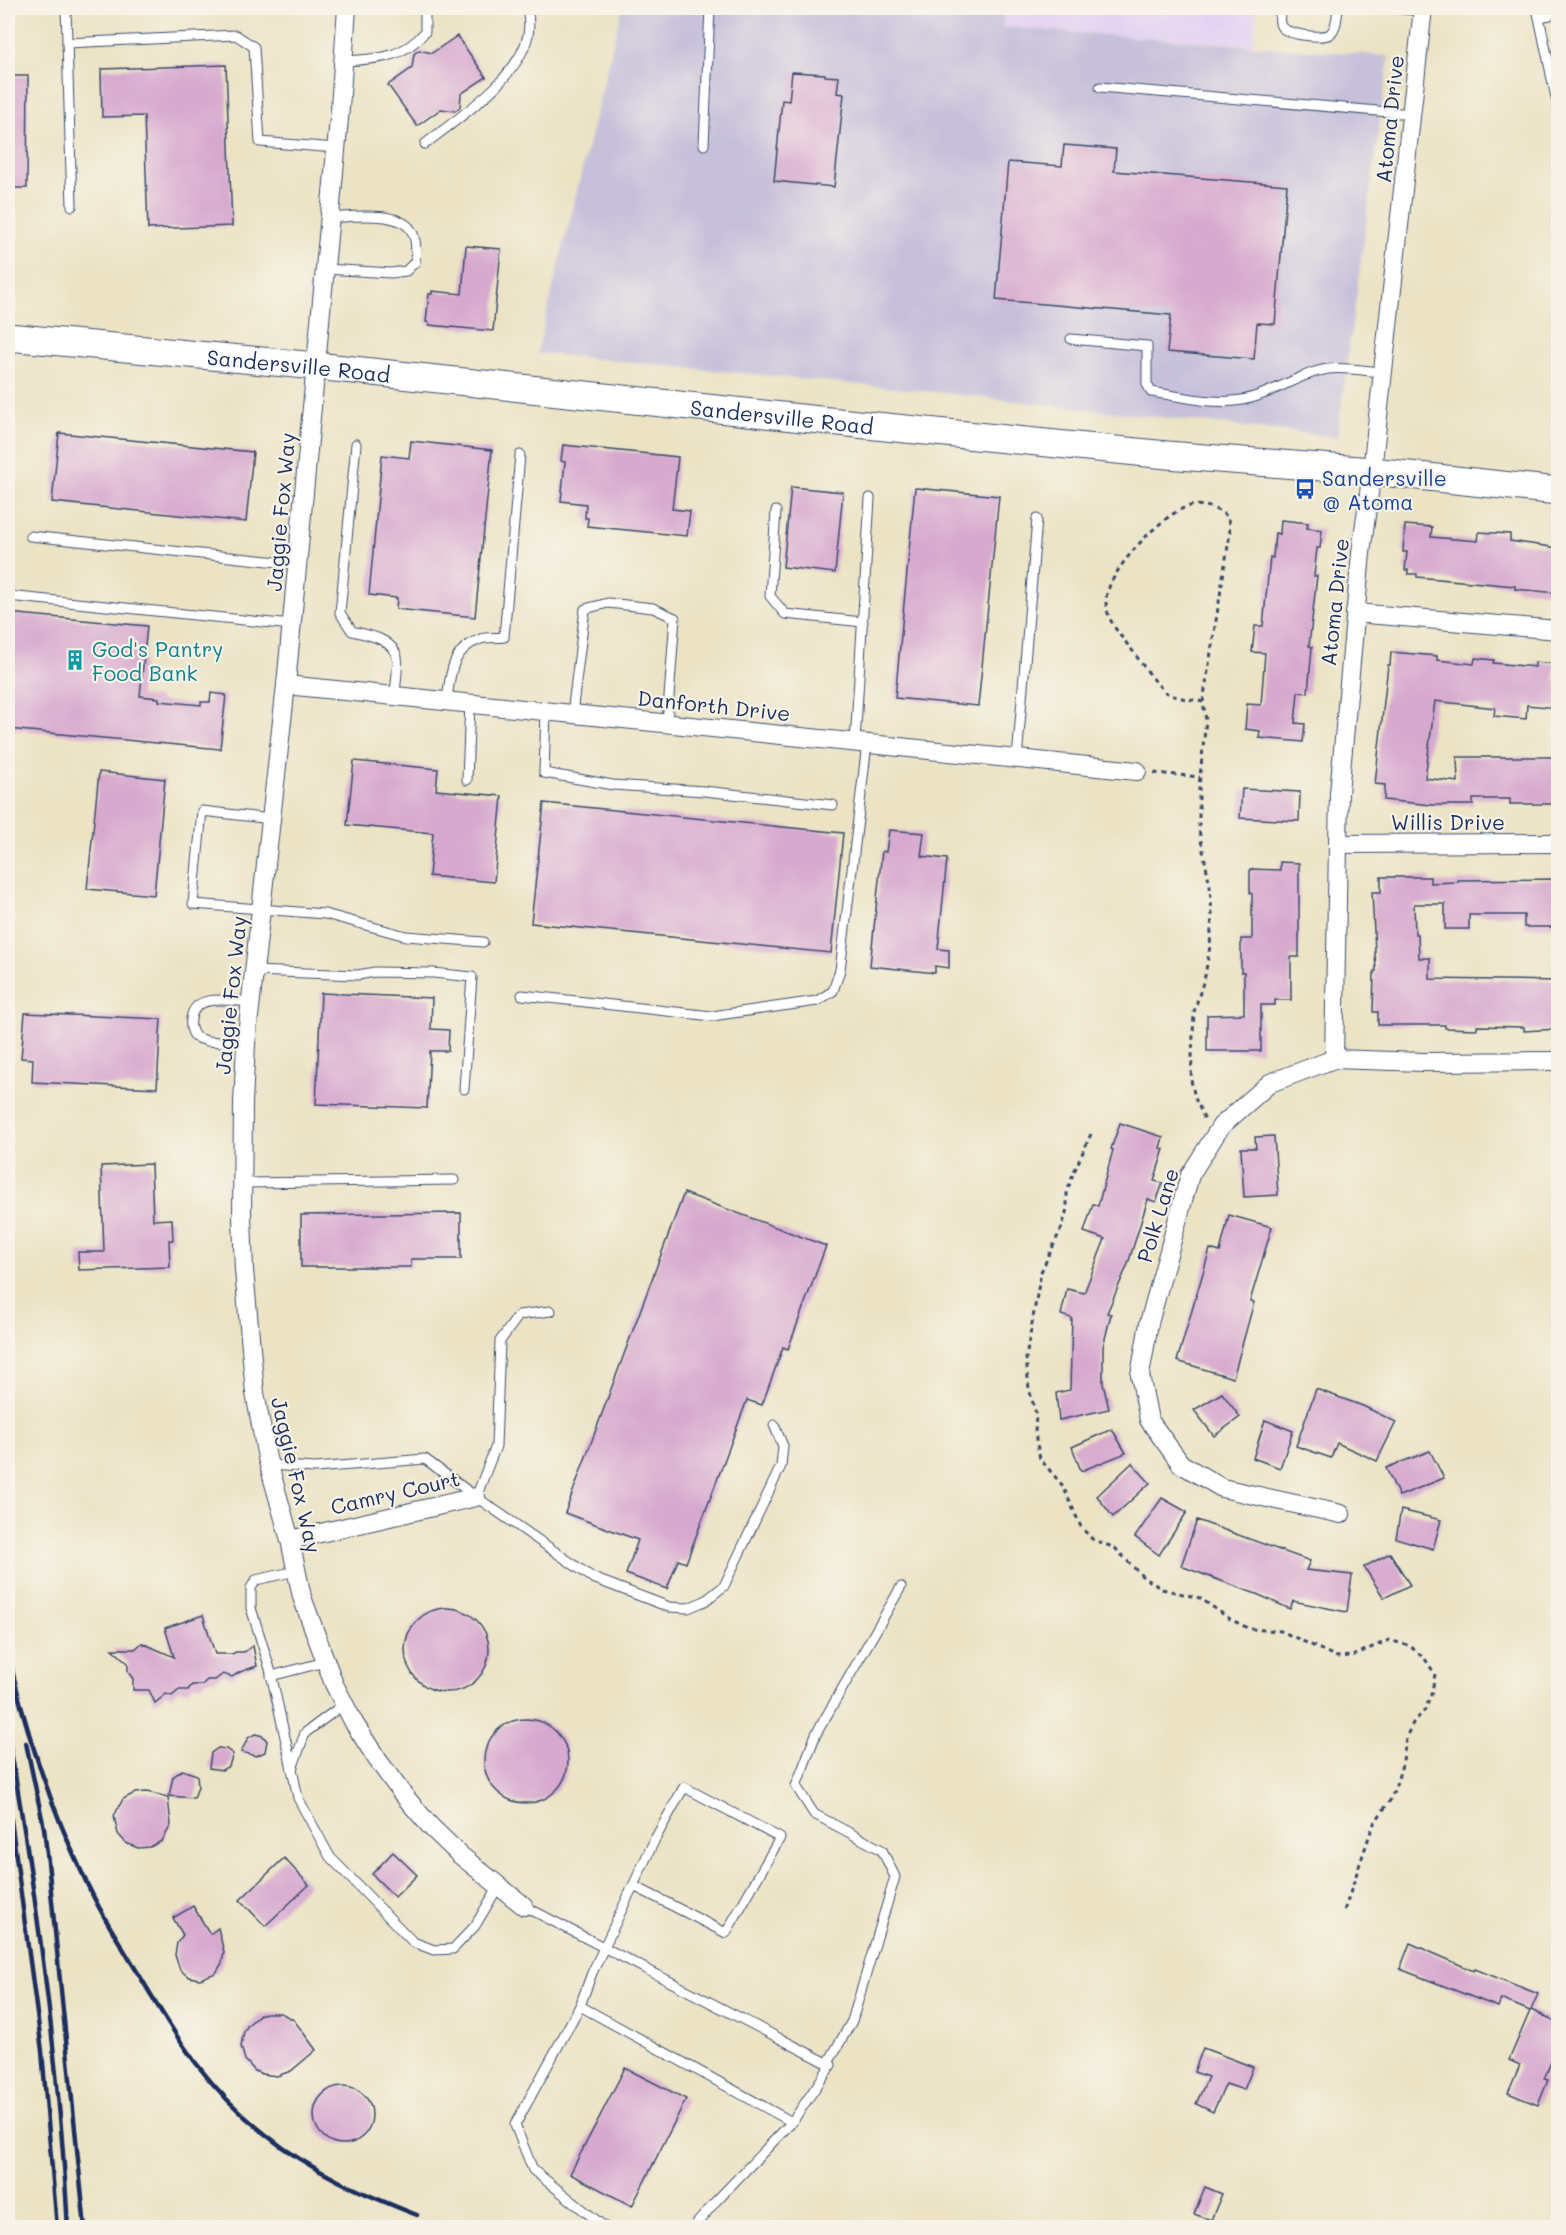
<svg xmlns="http://www.w3.org/2000/svg" width="1566" height="2235" font-family="Mali,sans-serif">
<style>
.built{fill:#e3d3f3}
.industrial{fill:#c6c0da}
.building{fill:#d7a9cf}
.lines{fill:none;stroke-linecap:round;stroke-linejoin:round}
.lane-casing{stroke:#3a4a6d;stroke-width:11}
.street-casing{stroke:#3a4a6d;stroke-width:20}
.secondary-casing{stroke:#3a4a6d;stroke-width:29}
.path{stroke:#3a4a6d;stroke-width:3;stroke-dasharray:4.5 4.5;stroke-linecap:butt}
.lane{stroke:#fff;stroke-width:9}
.street{stroke:#fff;stroke-width:18}
.secondary{stroke:#fff;stroke-width:27}
.rail{stroke:#1b2f5e;stroke-width:4.5}
.labels{text-anchor:middle;dominant-baseline:central;stroke-width:4.5;stroke-linejoin:round;paint-order:stroke}
.street-label{font-size:21px;fill:#1b2f5e;stroke:#f7f3e8}
.transit-label{font-size:21px;fill:#164399;stroke:#f7f3e8;text-anchor:start}
.culture-label{font-size:21px;fill:#0d838f;stroke:#f7f3e8;text-anchor:start}
</style>
<rect width="100%" height="100%" fill="#f7f3e8"/>
<filter id="ink" filterUnits="userSpaceOnUse"><feTurbulence type="fractalNoise" baseFrequency=".0167" numOctaves="2"/><feDisplacementMap in="SourceGraphic" scale="12" xChannelSelector="R" yChannelSelector="G"/><feConvolveMatrix kernelMatrix="1 2 1 2 8 2 1 2 1" color-interpolation-filters="sRGB"/></filter>
<filter id="wash" filterUnits="userSpaceOnUse"><feTurbulence type="fractalNoise" baseFrequency=".008" numOctaves="4" result="noise"/><feDisplacementMap in="SourceGraphic" scale="24" xChannelSelector="R" yChannelSelector="G"/><feGaussianBlur stdDeviation="1.35" result="paint"/><feColorMatrix in="noise" values="0 0 0 0 0 0 0 0 0 0 0 0 0 0 0 0 0 1.4 0 .05"/><feComposite in="paint" operator="in"/></filter>
<g filter="url(#wash)">
<rect width="100%" height="100%" fill="#ebe3c4"/>
<path class="built" d="M1004 8H1257L1254 45 1002 27Z"/>
<path class="industrial" d="M622 8H1004L1002 27 1389 56 1337 437 944 393 537 353Z"/>
<g id="blocks">
<g class="building">
<path d="M457 36 486 77 461 94 460 107 455 111 441 109 417 126 388 85 412 68 414 54 419 50 432 53Z"/>
<path d="M226 65 232 226 148 229 144 116 102 117 101 69Z"/>
<path d="M792 72 825 74V76L839 77 837 93 844 94 834 187 774 181 782 100 789 101Z"/>
<path d="M8 76H28L27 188H8Z"/>
<path d="M1064 145 1116 149 1114 171 1287 185 1275 324 1257 323 1254 359 1167 352 1171 315 996 300 1008 162 1062 166Z"/>
<path d="M466 246 501 249 493 331 429 325V322H426L429 294H432V291L462 294Z"/>
<path d="M59 433 253 452 246 522 52 502Z"/>
<path d="M411 441 492 450 475 617 396 609 397 598 369 595 382 455 409 458Z"/>
<path d="M563 445 678 457 672 509 690 511 687 536 587 526 588 518H585L586 504 561 501 565 462 561 461Z"/>
<path d="M791 487 843 492 835 573 783 567Z"/>
<path d="M915 488 999 496 978 706 895 698Z"/>
<path d="M1281 520 1308 523 1307 528 1322 530 1320 548H1317L1314 576H1317L1309 646 1312 647 1308 693 1298 692 1295 723 1305 724 1303 742 1259 738 1260 731 1245 729 1247 704 1261 705 1265 653 1252 652 1255 626H1263L1270 557 1273 558 1275 533 1280 534Z"/>
<path d="M1405 525 1432 527 1431 537 1478 541 1479 532 1510 534V541L1558 548V593L1515 589V586L1417 577V574H1408V570H1405L1407 552H1403Z"/>
<path d="M8 613 147 626 140 696 159 698V701L201 705V702H210L211 693 226 695 220 749 8 729Z"/>
<path d="M1391 652 1437 656V660L1474 664 1475 658 1494 660 1493 663 1535 667V662L1555 664 1554 680 1558 681V708L1527 705 1526 719 1494 716 1495 708 1435 701 1425 778 1458 782 1457 757H1558V804H1510V799H1473V805H1432L1384 800 1385 785 1375 784 1388 665H1390Z"/>
<path d="M354 761 438 769 436 790 502 796 494 882 429 876 433 833 347 825Z"/>
<path d="M99 772 165 779 154 895 87 889Z"/>
<path d="M1242 789 1300 792 1299 821 1240 818Z"/>
<path d="M544 803 843 833 831 953 531 923Z"/>
<path d="M889 830 924 833 921 856 947 859 938 949 949 950V968L935 966V973L870 966 882 851 886 852Z"/>
<path d="M1280 862 1299 863V957H1291V1000H1275V1005H1261V1051H1207V1015L1244 1014V972H1241V939H1252V894L1250 893V869L1280 870Z"/>
<path d="M1381 877H1430V883L1458 882V880L1556 879V927H1524V915H1469V929H1445V904H1414L1415 934H1418L1419 958H1430V979L1557 981V1029L1524 1031V1027L1477 1026V1029L1445 1028V1025H1378V1012H1373L1374 971H1376L1372 892H1381Z"/>
<path d="M321 993 432 998 431 1029 449 1030 448 1051H430L427 1108 316 1104Z"/>
<path d="M25 1013 161 1019 157 1088 32 1082 33 1059 21 1058Z"/>
<path d="M1120 1123 1163 1137 1160 1148 1164 1149 1154 1181 1163 1183 1156 1202 1148 1199 1128 1264 1107 1313 1111 1314 1103 1347V1384L1109 1409 1059 1420 1056 1393 1070 1390 1072 1318 1061 1315 1067 1289 1084 1293 1105 1239 1084 1232 1093 1204 1098 1206 1113 1150 1111 1149Z"/>
<path d="M1274 1136 1278 1195 1244 1197 1241 1148H1256L1255 1137Z"/>
<path d="M151 1164 153 1220 172 1219 173 1240H169L170 1267 79 1270 78 1252H104L101 1166Z"/>
<path d="M684 1193 826 1246 788 1349 783 1347 762 1405 747 1400 686 1563 678 1560 667 1589 626 1574 638 1540 565 1513Z"/>
<path d="M461 1213V1259H411V1267H301V1215Z"/>
<path d="M1229 1215 1272 1227 1250 1301 1254 1302 1233 1378 1177 1361 1210 1249 1220 1252Z"/>
<path d="M1316 1389 1363 1406 1396 1422 1377 1461 1337 1443 1331 1458 1296 1446Z"/>
<path d="M1222 1393 1240 1417 1214 1436 1194 1410Z"/>
<path d="M1265 1420 1293 1431 1280 1468 1253 1458Z"/>
<path d="M1112 1429 1126 1453 1081 1471 1072 1447Z"/>
<path d="M1430 1451 1444 1478 1399 1496 1386 1468Z"/>
<path d="M1132 1463 1150 1483 1113 1517 1097 1496Z"/>
<path d="M1162 1498 1187 1512 1159 1555 1135 1537Z"/>
<path d="M1401 1510 1441 1520 1433 1549 1396 1538Z"/>
<path d="M1197 1520 1310 1561 1306 1570 1352 1575 1347 1612 1293 1601 1290 1609 1259 1595 1181 1566Z"/>
<path d="M1390 1553 1410 1585 1384 1598 1364 1567Z"/>
<circle cx="447" cy="1650" r="42"/>
<path d="M203 1615 215 1654H232L236 1652H244L253 1646 257 1666 240 1672 232 1677 223 1674 215 1680H207L202 1685H192L188 1690H179L172 1696 166 1694 155 1703 149 1690H133V1679L128 1672V1663L112 1649H135L142 1643 174 1657 165 1628Z"/>
<circle cx="526" cy="1761" r="42"/>
<path d="M255 1734 263 1736 267 1741 265 1752 256 1756 241 1752 248 1738Z"/>
<path d="M218 1748 226 1749 233 1754 229 1766 222 1770 209 1768 211 1753Z"/>
<path d="M182 1770 197 1775 198 1787 194 1798 169 1796 173 1777Z"/>
<path d="M147 1792 168 1797 171 1825 162 1841 150 1847 138 1848 126 1843 118 1834 114 1816 123 1799 135 1793Z"/>
<path d="M393 1852 417 1875 395 1897 372 1874Z"/>
<path d="M284 1858 309 1885 265 1926 240 1900Z"/>
<path d="M193 1906 210 1934 218 1928 224 1952 222 1963 216 1973 200 1979 189 1977 180 1970 175 1955 177 1943 183 1935 173 1918Z"/>
<path d="M1410 1943 1474 1971 1475 1969 1538 1994 1531 2010 1558 2022V2045L1544 2079 1548 2080 1538 2105 1508 2093 1520 2065 1509 2060 1530 2011 1501 1999 1498 2007 1400 1969Z"/>
<path d="M266 2013H281L294 2020 316 2050 291 2071 277 2076 262 2074 255 2071 245 2060 241 2046 244 2031 248 2025 259 2015Z"/>
<path d="M1203 2048 1253 2067 1244 2090 1226 2084 1213 2112 1196 2104 1208 2077 1194 2072Z"/>
<path d="M625 2068 686 2099 632 2206 570 2174Z"/>
<circle cx="343" cy="2115" r="29"/>
<path d="M1205 2187 1222 2194 1211 2220 1194 2214Z"/>
</g>
</g>
</g>
<g filter="url(#ink)">
<use href="#blocks" fill-opacity="0" stroke="#3a4a6d" stroke-width="1.5"/>
<g class="lines">
<g class="lane-casing">
<g id="lane">
<path d="M66 8 72 206"/>
<path d="M1281 8C1280 13 1278 21 1281 26 1286 35 1322 39 1330 34 1337 28 1337 16 1338 8"/>
<path d="M1390 8 1423 11"/>
<path d="M1537 8 1558 107"/>
<path d="M1539 17 1550 15 1557 8"/>
<path d="M67 43 236 35 254 47 260 142 336 148"/>
<path d="M344 61C377 59 402 59 425 32V8"/>
<path d="M1100 87 1412 114"/>
<path d="M425 144C458 118 519 79 528 35 530 26 528 17 528 8"/>
<path d="M704 145 710 8"/>
<path d="M325 269 391 273 406 271 415 262C416 251 417 239 411 230 398 210 350 217 330 218"/>
<path d="M1071 339 1147 346V384L1151 392C1180 396 1212 405 1242 400 1272 395 1297 374 1328 369 1345 367 1366 371 1383 372"/>
<path d="M356 444 340 613 352 631C367 635 392 638 397 657 399 665 395 686 395 696"/>
<path d="M776 511 770 596 785 614 863 622"/>
<path d="M30 536 297 564"/>
<path d="M8 596 292 625"/>
<path d="M447 701C450 675 451 649 481 639 487 637 497 638 504 637L520 455"/>
<path d="M546 711 544 773 613 785 704 791 833 805"/>
<path d="M572 714 585 609 608 603 653 608 675 618 667 723"/>
<path d="M855 743 870 498"/>
<path d="M1017 759 1037 519"/>
<path d="M467 780 470 703"/>
<path d="M271 819 202 811 193 904 325 914 406 936 483 942"/>
<path d="M254 971 358 975 375 972 433 973 472 977 464 1089"/>
<path d="M522 995 712 1016 817 1001 833 991 840 970 867 744"/>
<path d="M246 1044 207 1041 195 1037C191 1030 190 1027 191 1019 194 992 231 1001 251 1002"/>
<path d="M242 1183 454 1180"/>
<path d="M269 1465 315 1468 425 1459 476 1497 593 1578 669 1607 688 1608 705 1601 724 1586 781 1466 783 1446 774 1425"/>
<path d="M476 1497 496 1446 500 1341 519 1315 551 1311"/>
<path d="M271 1676 325 1662"/>
<path d="M344 1704 305 1733 292 1769 298 1798 330 1857 413 1942 434 1950 453 1949 475 1926 498 1887"/>
<path d="M292 1769 270 1669 251 1608V1588L256 1580 296 1571"/>
<path d="M524 1906 831 2065 792 2122 716 2201 693 2228"/>
<path d="M580 2006 792 2122"/>
<path d="M828 2063 852 2021 895 1877 882 1850 814 1814 796 1786 816 1734 901 1587"/>
<path d="M606 2228 533 2170 515 2125 580 2006 592 1973 655 1839 684 1787 780 1838 726 1933 634 1886"/>
</g>
</g>
<g class="street-casing">
<g id="street">
<path d="M347 8 340 108 286 685 246 1044 243 1103 242 1217 244 1270 255 1393 267 1458 290 1540 302 1597 334 1684 354 1723 377 1759 401 1792 430 1826 460 1855 524 1906"/>
<path d="M1355 613 1558 630"/>
<path d="M286 685 1137 771"/>
<path d="M1338 844 1558 843"/>
<path d="M1334 1059 1339 793 1361 553 1372 471 1423 8"/>
<path d="M1341 1514 1222 1488 1181 1464 1149 1420 1140 1375 1149 1323 1190 1175 1221 1126 1270 1083 1334 1059 1423 1062 1558 1061"/>
<path d="M290 1540 476 1497"/>
</g>
</g>
<g class="secondary-casing">
<g id="secondary">
<path id="s1" d="M8 337 316 366 876 426 1167 455 1372 471 1558 491"/>
</g>
</g>
<g class="path">
<path d="M1203 702C1193 699 1177 699 1167 693 1159 688 1141 663 1135 654 1123 638 1105 621 1106 599 1108 571 1163 512 1190 506 1205 503 1217 509 1228 517L1230 533 1203 702 1206 720 1199 786V830L1210 886 1212 914 1210 946 1205 976 1194 1012 1191 1080 1195 1098 1205 1120"/>
<path d="M1154 773 1200 777"/>
<path d="M1091 1134 1073 1174 1067 1192V1209L1062 1227 1041 1272 1026 1358 1029 1389 1036 1414 1035 1434 1040 1459 1063 1486 1081 1527 1092 1539 1115 1548 1142 1576 1162 1589 1200 1598 1230 1619 1250 1629 1281 1631 1337 1657 1352 1656 1389 1640 1410 1646 1425 1659 1435 1674 1432 1692 1425 1710 1413 1723 1406 1737 1403 1761 1397 1782 1391 1799 1373 1825 1344 1911"/>
</g>
<use href="#lane" class="lane"/>
<use href="#street" class="street"/>
<use href="#secondary" class="secondary"/>
<g class="rail">
<path d="M8 1651C23 1725 51 1807 83 1875 99 1911 121 1945 141 1978 177 2039 208 2089 265 2134 310 2171 363 2194 417 2215"/>
<path d="M8 1734C37 1897 59 2062 68 2228"/>
<path d="M26 1743 44 1828 48 1862 85 2228"/>
<path d="M8 1797 42 2051 57 2228"/>
</g>
</g>
</g>
<defs>
<g id="bus-bare" transform="scale(1.62)"><path d="M-5-6H5V4H4V6H2V4H-2V6H-4V4H-5ZM-3.5-4V0h7V-4ZM-3.5 1.2v1.5H-2V1.2ZM2 1.2v1.5H3.5V1.2Z" fill="#1a4fb4" stroke="#f7f3e8" stroke-width="2.5" paint-order="stroke"/></g>
<g id="building-bare" transform="scale(1.62)"><path d="M-4-6H4V6H1V3H-1V6H-4ZM-2.5-4.3h1.7v1.8h-1.7ZM.8-4.3h1.7v1.8H.8ZM-2.5-1h1.7V.8h-1.7ZM.8-1h1.7V.8H.8Z" fill="#0f9aa8" stroke="#f7f3e8" stroke-width="2.5" paint-order="stroke"/></g>
</defs>
<g fill-rule="evenodd">
<use href="#bus-bare" x="1305" y="489"/>
<use href="#building-bare" x="75" y="660"/>
</g>
<g class="labels">
<g class="street-label">
<text transform="translate(1389 119) rotate(-84)">Atoma Drive</text>
<text stroke="none"><textPath href="#s1" startOffset="292">Sandersville Road</textPath></text>
<text stroke="none"><textPath href="#s1" startOffset="778">Sandersville Road</textPath></text>
<text transform="translate(280 512) rotate(-85)">Jaggie Fox Way</text>
<text transform="translate(1334 602) rotate(-84)">Atoma Drive</text>
<text transform="translate(714 705) rotate(6)">Danforth Drive</text>
<text x="1448" y="821">Willis Drive</text>
<text transform="translate(230 995) rotate(-84)">Jaggie Fox Way</text>
<text transform="translate(1157 1215) rotate(-73)">Polk Lane</text>
<text transform="translate(297 1475) rotate(77)">Jaggie Fox Way</text>
<text transform="translate(395 1492) rotate(-13)">Camry Court</text>
</g>
<g class="transit-label">
<text x="1322" y="477">Sandersville<tspan x="1322" dy="24">@ Atoma</tspan></text>
</g>
<g class="culture-label">
<text x="92" y="648">God's Pantry<tspan x="92" dy="24">Food Bank</tspan></text>
</g>
</g>
<rect width="1566" height="2235" fill="none" stroke="#f7f3e8" stroke-width="30"/>
</svg>
